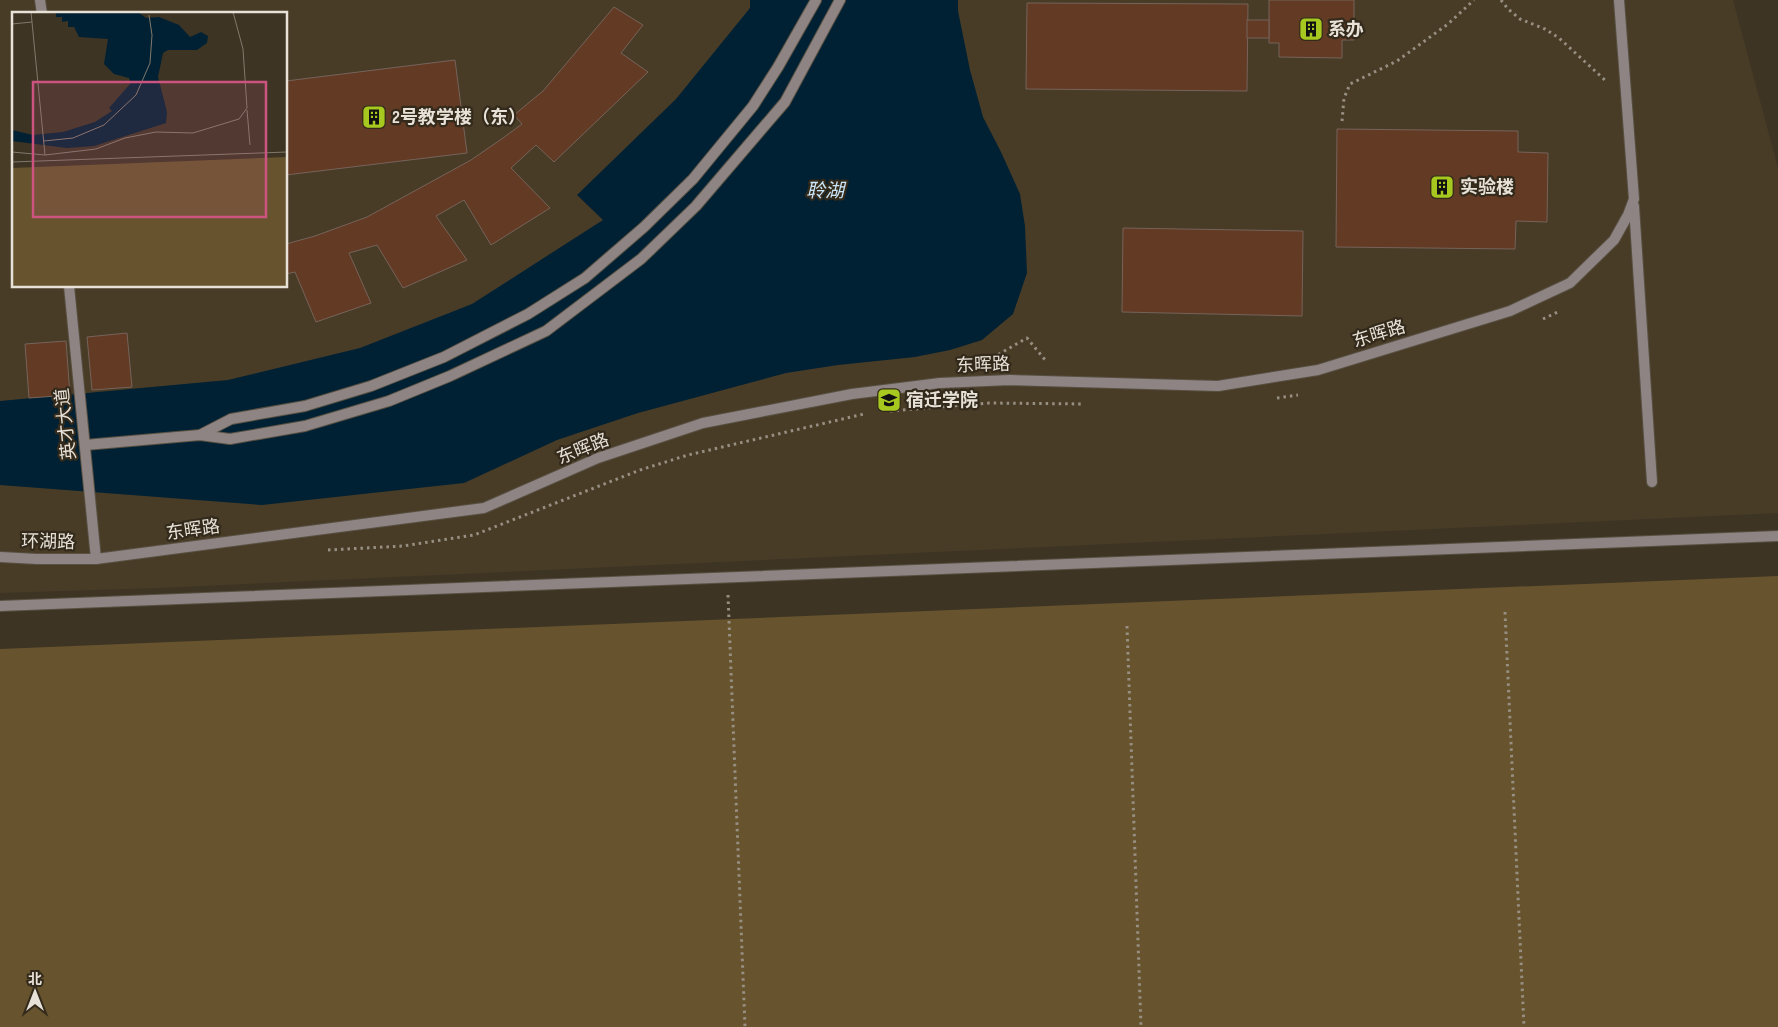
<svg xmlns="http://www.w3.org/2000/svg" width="1778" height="1027" font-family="'Sofia Sans Condensed','Noto Sans SC',sans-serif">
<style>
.built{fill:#483c27;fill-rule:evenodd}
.green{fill:#67542e}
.water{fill:#002134}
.building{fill:#633a24;stroke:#76635a}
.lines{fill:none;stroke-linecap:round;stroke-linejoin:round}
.lane-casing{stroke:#585041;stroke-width:12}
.street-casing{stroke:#585041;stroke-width:12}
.path{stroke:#978f82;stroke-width:3;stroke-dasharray:2.5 4;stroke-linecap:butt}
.lane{stroke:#8e8484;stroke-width:10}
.street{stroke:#8e8484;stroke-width:10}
.labels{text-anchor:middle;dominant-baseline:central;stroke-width:4.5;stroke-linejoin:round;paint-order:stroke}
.poi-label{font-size:18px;font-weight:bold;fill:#e7e1d7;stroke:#332a1b;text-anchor:start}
.street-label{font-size:18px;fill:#e7e1d7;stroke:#332a1b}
.water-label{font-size:19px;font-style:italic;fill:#cae6f8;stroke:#332a1b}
.inset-road{fill:none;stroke:#81796c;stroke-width:1}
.view{fill:#cd5480;fill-opacity:0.15;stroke:#cd5480;stroke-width:2.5}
.inset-edge{fill:none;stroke:#e7e1d7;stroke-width:2.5}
</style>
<rect width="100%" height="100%" fill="#3d3424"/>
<path class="built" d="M0 0H1733L1778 168V513L159 588 0 593ZM14 14H286V286H14Z"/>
<path class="green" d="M1778 576V1027H0V649Z"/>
<path class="water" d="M750 0H958V11L970 70 983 117 1001 152 1020 194 1025 226 1027 273 1013 314 982 340 950 350 915 357 838 365 786 373 638 413 557 440 464 483 262 505 0 485V401L228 380 360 348 472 304 603 220 577 195 676 99 750 8Z"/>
<g class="building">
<path d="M1269 0H1354V40H1342V58L1279 57V43H1269Z"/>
<path d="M1027 3 1248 4 1247 91 1026 89Z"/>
<path d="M614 7 643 25 621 53 648 72 554 162 536 145 511 168 550 208 491 245 464 200 436 216 467 260 403 288 377 245 349 253 371 303 316 322 295 272 286 274V244L315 236 367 217 471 160 503 138 522 124 514 115 543 91Z"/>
<rect x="1247" y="20" width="22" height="18"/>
<path d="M455 60 467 153 286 175V81Z"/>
<path d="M1337 129 1518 131V152L1548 153 1547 222 1516 221 1515 249 1336 247Z"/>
<path d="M1123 228 1303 231 1302 316 1122 312Z"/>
<path d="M127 333 132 387 92 390 87 337Z"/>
<path d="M66 341 70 395 29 398 25 344Z"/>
</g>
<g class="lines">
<g class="lane-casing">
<g id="lane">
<path d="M40 0 42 14"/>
<path d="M1634 206 1652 482"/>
<path d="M69 286 96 559"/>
<path d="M200 435 231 419 305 406 371 386 444 357 528 314 585 278 644 227 693 179 753 106 778 67 816 0"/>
<path d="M85 445 200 435 230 439 305 426 389 401 450 376 546 331 641 259 696 206 785 102 840 0"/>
<path d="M0 557 37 559H96L484 508 598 458 703 423 852 394 940 383 1010 380 1218 386 1318 370 1510 311 1570 283 1614 240 1628 215 1634 199 1619 0"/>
</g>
</g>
<g class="street-casing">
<path id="street" d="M0 606 1778 536"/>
</g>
<g class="path">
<path d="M1501 0 1508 9 1520 19 1545 29 1559 38 1606 81"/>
<path d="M1342 121 1344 98 1350 84 1397 61 1448 24 1474 0"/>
<path d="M1543 319 1560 311"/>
<path d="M987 361 1027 338 1046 361"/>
<path d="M1277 398 1298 395"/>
<path d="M890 411 989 403 1084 404"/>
<path d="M328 550 403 546 474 535 640 470 688 455 864 414"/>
<path d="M728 595 745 1027"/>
<path d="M1505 612 1524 1027"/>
<path d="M1127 626 1141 1027"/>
</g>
<use href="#lane" class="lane"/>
<use href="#street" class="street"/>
</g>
<defs>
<g id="building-square" transform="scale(1.25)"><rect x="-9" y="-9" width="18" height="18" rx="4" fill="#a7c81f" stroke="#332a1b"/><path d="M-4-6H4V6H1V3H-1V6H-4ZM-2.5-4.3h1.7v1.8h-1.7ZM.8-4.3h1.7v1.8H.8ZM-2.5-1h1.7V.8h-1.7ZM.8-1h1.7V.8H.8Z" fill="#111"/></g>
<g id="university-square" transform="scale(1.25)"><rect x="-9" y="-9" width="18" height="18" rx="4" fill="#a7c81f" stroke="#332a1b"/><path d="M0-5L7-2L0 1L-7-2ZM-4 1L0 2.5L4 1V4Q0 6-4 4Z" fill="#111"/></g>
</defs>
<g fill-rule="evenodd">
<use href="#building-square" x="1311" y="29"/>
<use href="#building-square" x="374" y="117"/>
<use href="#building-square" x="1442" y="187"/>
<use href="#university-square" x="889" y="400"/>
</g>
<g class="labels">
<g class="poi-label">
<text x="1328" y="29">系办</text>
<text x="392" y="117">2号教学楼（东）</text>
<text x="1460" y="187">实验楼</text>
<text x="906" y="400">宿迁学院</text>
</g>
<g class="street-label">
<text transform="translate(1379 334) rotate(-17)">东晖路</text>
<text transform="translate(983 365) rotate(-2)">东晖路</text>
<text transform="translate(66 424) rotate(-96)">英才大道</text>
<text transform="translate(583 449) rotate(-22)">东晖路</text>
<text transform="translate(193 530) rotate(-8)">东晖路</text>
<text transform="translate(48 542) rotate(1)">环湖路</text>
</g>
<g class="water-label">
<text x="825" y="191">聆湖</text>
</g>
</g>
<g transform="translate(12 12)">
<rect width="275" height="275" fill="#3d3424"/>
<path d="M275 145V275H0V156Z" fill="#67542e"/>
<path d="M44 0H126L134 6 147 5 167 13 178 25 189 20 196 24 195 31 185 38H156L151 41 146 65 155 100 154 111 82 134 55 136 0 129V118L21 123 51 120 83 110 100 99 97 96 119 71 117 66 102 62 92 52 96 27 67 25 62 15H56V9L50 10V5H44Z" fill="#002134"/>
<path class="inset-road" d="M19 0 33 143M0 12 20 10M235 98 238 133M32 129 61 126 92 113 124 83 138 51 140 23 137 3M0 140 33 143 84 137 113 126 144 120 181 121 227 107 235 96 231 37 221 0M0 150 275 140"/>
<path class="view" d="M21 70H254V205H21Z"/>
<rect width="275" height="275" class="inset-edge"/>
</g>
<g transform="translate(35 992)" stroke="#332a1b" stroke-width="4" paint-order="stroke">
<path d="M0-4L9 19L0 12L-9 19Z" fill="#e7e1d7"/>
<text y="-8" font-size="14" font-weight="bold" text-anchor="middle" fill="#e7e1d7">北</text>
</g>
</svg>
